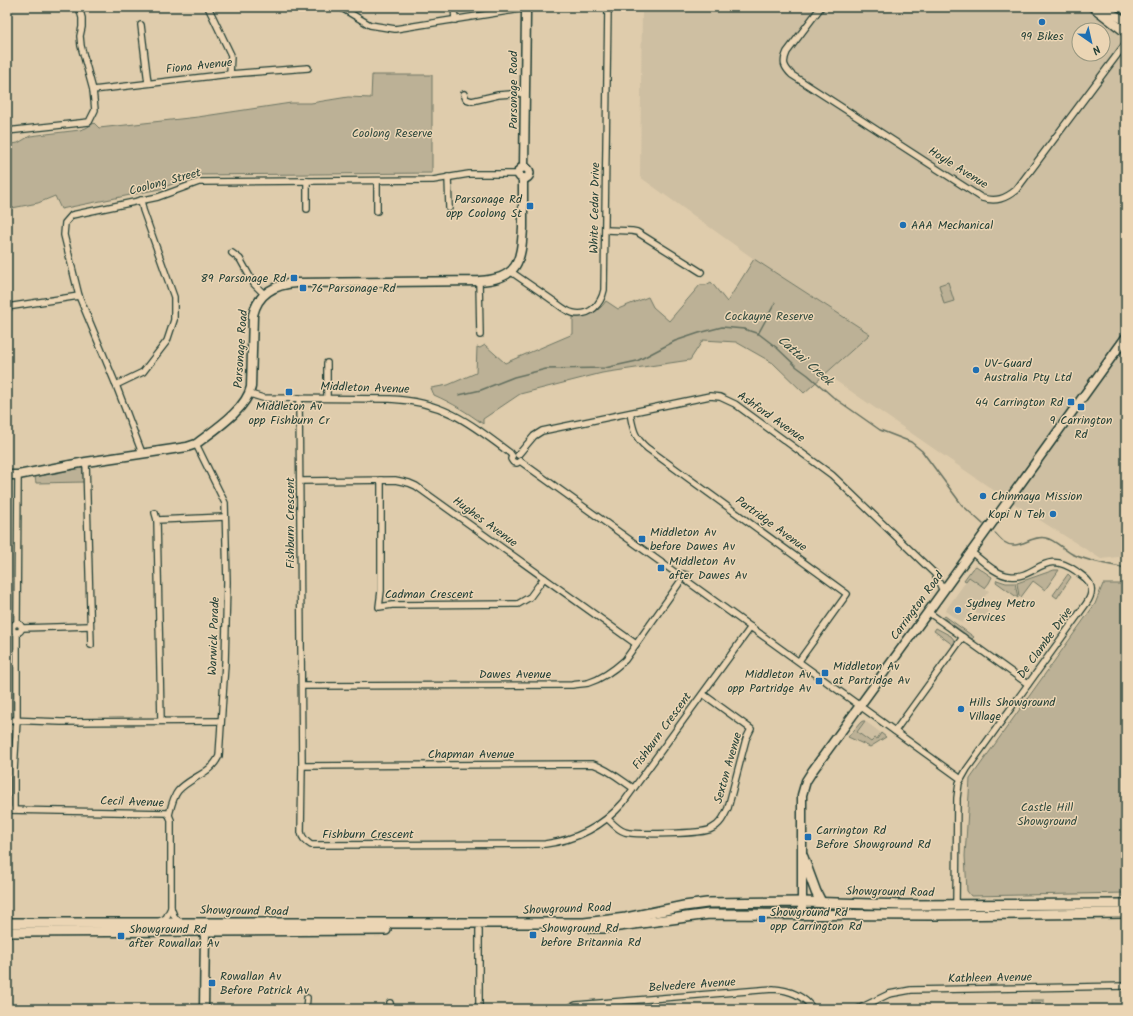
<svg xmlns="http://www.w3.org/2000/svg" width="1133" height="1016" font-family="Kalam,sans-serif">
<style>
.built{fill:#cebfa2;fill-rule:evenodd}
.green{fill:#bcb196;stroke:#6e7765}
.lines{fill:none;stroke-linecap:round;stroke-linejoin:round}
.stream{stroke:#636f5f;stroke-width:1.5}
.street-casing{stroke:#1f3d34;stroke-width:8}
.secondary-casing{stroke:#1f3d34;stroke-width:11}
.primary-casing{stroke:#1f3d34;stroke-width:12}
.street{stroke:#ebd5b4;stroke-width:5.5}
.secondary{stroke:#ebd5b4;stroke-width:8}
.primary{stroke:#ebd5b4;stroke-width:9}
.poi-dot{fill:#1f6fb2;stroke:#ebd5b4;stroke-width:1.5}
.labels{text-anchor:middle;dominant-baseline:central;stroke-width:3;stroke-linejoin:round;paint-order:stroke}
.poi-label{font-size:12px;fill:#1f3d34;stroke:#ebd5b4;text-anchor:start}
.street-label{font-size:12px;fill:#1f3d34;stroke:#ebd5b4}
.park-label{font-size:12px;fill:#2f493e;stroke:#ebd5b4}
.water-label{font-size:13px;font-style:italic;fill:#304a3f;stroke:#ebd5b4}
</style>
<rect width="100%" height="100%" fill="#dfccac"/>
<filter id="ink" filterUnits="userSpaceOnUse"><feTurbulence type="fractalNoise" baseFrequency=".025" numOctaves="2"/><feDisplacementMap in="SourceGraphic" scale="8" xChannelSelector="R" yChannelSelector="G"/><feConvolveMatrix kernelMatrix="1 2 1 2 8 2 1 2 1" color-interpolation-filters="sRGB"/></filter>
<g filter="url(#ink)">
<g class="built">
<path d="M642 7H1126V556L1101 559 1002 496 826 374 870 334 754 259 640 177ZM1079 30H1103V54H1079Z"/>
<path d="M969 577 989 591 979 604 988 611 984 618 972 609 962 623 945 611Z"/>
<path d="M865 721 881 733 877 739 872 742 857 732Z"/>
</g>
<g class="green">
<path d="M372 75H432V173L195 175 160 189 61 209 55 196 38 203 7 209V145L18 143 30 136 80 130 86 128 94 123 99 128 198 117 291 103H311L348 97 371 98Z"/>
<path d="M754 259 870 334 804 393 773 363 736 342 703 340 690 360 602 373 520 394 483 419V424C467 412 452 403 434 395L431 388 448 385 476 373 477 347 480 348 485 345 505 363 573 334V317C587 317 598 313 606 301L618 309 648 297 653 307 669 321 700 285H706L711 282 727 302Z"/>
<path d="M948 282 954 301 944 304 939 285Z"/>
<path d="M82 467 84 482 36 483 35 477Z"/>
<path d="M976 566 992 577 989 583 985 588 969 577 966 581 964 580 972 569Z"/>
<path d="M1054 570H1059L1045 590 1033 581 1021 597 1019 596 1017 583Z"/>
<path d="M1068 574 1071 577 1057 598 1053 595Z"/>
<path d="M997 580 1006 583H1015L1018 598 996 582Z"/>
<path d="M1103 584H1126V893L971 896 967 891 965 856 970 779 1095 604Z"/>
<path d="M945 616 974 637 972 639 945 619 944 617Z"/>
<path d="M936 628 951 636 955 641 953 645 934 631Z"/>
<path d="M863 721H865L857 732 871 742 875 738 877 739 881 733 886 737 870 747 848 737 861 722Z"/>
<rect x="1031" y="1000" width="13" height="9"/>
</g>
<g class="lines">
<g class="stream">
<path d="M758 334 775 303"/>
<path d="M459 395 481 390 514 377 546 369 605 368 637 361 675 341 699 333 722 327 744 329 759 334 776 347 797 367 808 375 833 397 880 430 911 442 922 451 962 505 983 524"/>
<path d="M995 533C998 536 1001 540 1004 542 1018 552 1032 534 1046 538 1055 540 1063 549 1072 554 1089 562 1107 564 1126 568"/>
</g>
<g class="street-casing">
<g id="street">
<path d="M208 7 231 55 230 74"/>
<path d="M340 7 370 25 395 29 521 9"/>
<path d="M454 7 455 20"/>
<path d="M821 7 787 52C782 63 784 67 792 75L982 198C996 202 1005 199 1016 190L1126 43"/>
<path d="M141 25 148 83"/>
<path d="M93 90 230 74 308 68"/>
<path d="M464 94 466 99 472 101 498 95 525 93"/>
<path d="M7 131 89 122 95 110 93 90 81 46 80 36 82 27V18L79 7"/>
<path d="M448 177 449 208"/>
<path d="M377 181V211"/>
<path d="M307 209V181"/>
<path d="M606 230 632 231 637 232 701 272"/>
<path d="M232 253 240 259 254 284 264 294"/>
<path d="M510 271C524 281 538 290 552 300 558 304 565 311 573 313 590 317 601 304 604 290L608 7"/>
<path d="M479 281 480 335"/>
<path d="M7 307 79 296"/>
<path d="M116 385 143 372 167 341 174 320V297L143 210 141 200"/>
<path d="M250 394 263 398 390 399C443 401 470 423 510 453L512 456"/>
<path d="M327 397V363"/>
<path d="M299 398 302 766 301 832C302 838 305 841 311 845L545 844C576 840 602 827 623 803L751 627"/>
<path d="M630 413C633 429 634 437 647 448L847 594 799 661"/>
<path d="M142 453 116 385 79 296 64 235 65 223 72 215 158 197 199 182 433 180 469 174H518"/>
<path d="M518 455 534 436 542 431 710 396 720 397 735 404 832 475 935 574 943 591"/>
<path d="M512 456 511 459 513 462 517 463 520 461"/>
<path d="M520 461 680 576"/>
<path d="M86 462 91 645"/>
<path d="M381 480V591L379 607 392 605 518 604 530 597 544 578"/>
<path d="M301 481 395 480 409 483 416 486 636 644"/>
<path d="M155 513 157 520"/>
<path d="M680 576 682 574 686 575 688 578 687 581"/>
<path d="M687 581 961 779"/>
<path d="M928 612 1028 684"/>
<path d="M17 623 18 475"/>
<circle cx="17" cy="628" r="4.5"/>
<path d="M22 628 90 626"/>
<path d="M302 686 572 685C577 684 583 684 588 683 602 679 615 669 625 660L680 582"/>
<path d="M7 720 61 722 221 721"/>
<path d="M161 721 157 520 225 517"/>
<path d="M895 731 963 637"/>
<path d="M302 766 593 764C608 769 620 779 633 788"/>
<path d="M7 810 167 813 169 815 171 820V908L174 916 179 922"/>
<path d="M14 810V771L17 720V632"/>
<path d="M169 815C171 807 173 797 178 791 190 777 211 774 219 756L225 664 227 582 225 503 196 444"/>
<path d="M608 819C612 823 618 830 625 832 634 835 703 834 711 829 720 825 724 817 728 808L746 739 751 729 703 694"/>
<path d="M956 905 957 798 959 783 967 769 1086 604C1091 597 1093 591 1090 584 1087 578 1081 575 1076 571 1043 548 1037 579 1010 576 996 575 982 560 971 552"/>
<path d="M160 921 166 918 171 908"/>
<path d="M479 930V1009"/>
<path d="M390 1003 391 1009"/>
<path d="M306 1009 307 998"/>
<path d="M567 1009 576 1005 773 989C790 990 803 995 813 1009"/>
<path d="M858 1009 889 994 911 990 1126 986"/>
</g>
</g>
<g class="secondary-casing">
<g id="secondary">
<path d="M1093 7 1124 31"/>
<path d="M1105 7 1113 14 1126 21"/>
<path d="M524 167 526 13"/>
<circle cx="524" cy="173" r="5.5"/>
<path d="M7 475H18L86 462 187 447 196 444C214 430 246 410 251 387L253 315C258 293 276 284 297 283L479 281C518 279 521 262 523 228 523 211 523 195 523 178"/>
<path d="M802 915V795L806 781 813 770 928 612 1126 337"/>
<path d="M204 1009 205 931"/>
</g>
</g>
<g class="primary-casing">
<g id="primary">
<path d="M803 857 816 892 821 902"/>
<path d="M7 923C199 922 392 924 584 923L626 918 684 906 707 903 803 902 904 905 1126 904"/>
<path d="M591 928H604L709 914 934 915 1126 913"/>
<path d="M7 932 386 930"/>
</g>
</g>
<use href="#street" class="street"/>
<use href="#secondary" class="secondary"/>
<use href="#primary" class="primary"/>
</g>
</g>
<g class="poi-dot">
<circle cx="1042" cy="22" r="4"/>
<rect x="526" y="202" width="8" height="8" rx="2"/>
<circle cx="903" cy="225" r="4"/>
<rect x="290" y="274" width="8" height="8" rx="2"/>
<rect x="299" y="284" width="8" height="8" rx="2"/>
<circle cx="976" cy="370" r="4"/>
<rect x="285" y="388" width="8" height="8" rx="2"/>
<rect x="1067" y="398" width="8" height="8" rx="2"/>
<rect x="1077" y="403" width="8" height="8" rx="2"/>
<circle cx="983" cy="496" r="4"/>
<circle cx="1053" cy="514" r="4"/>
<rect x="638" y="535" width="8" height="8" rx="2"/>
<rect x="657" y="564" width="8" height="8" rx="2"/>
<circle cx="958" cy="610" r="4"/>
<rect x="821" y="669" width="8" height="8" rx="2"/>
<rect x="815" y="677" width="8" height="8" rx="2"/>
<circle cx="961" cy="709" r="4"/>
<rect x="804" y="833" width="8" height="8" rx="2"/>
<rect x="758" y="915" width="8" height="8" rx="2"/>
<rect x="529" y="931" width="8" height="8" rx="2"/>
<rect x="117" y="932" width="8" height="8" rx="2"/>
<rect x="208" y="979" width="8" height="8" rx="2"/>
</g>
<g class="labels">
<g class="poi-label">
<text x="1042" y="36" text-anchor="middle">99 Bikes</text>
<text x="522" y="199" text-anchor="end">Parsonage Rd<tspan x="522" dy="14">opp Coolong St</tspan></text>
<text x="911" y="225">AAA Mechanical</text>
<text x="286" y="278" text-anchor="end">89 Parsonage Rd</text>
<text x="311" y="288">76 Parsonage Rd</text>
<text x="984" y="363">UV-Guard<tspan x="984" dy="14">Australia Pty Ltd</tspan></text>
<text x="1063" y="402" text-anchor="end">44 Carrington Rd</text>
<text x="289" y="406" text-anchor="middle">Middleton Av<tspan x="289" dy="14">opp Fishburn Cr</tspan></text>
<text x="1081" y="420" text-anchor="middle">9 Carrington<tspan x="1081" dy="14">Rd</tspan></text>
<text x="991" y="496">Chinmaya Mission</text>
<text x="1045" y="514" text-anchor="end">Kopi N Teh</text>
<text x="650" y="532">Middleton Av<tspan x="650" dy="14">before Dawes Av</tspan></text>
<text x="669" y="561">Middleton Av<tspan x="669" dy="14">after Dawes Av</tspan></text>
<text x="966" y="603">Sydney Metro<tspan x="966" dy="14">Services</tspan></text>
<text x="833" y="666">Middleton Av<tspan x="833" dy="14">at Partridge Av</tspan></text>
<text x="811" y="674" text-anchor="end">Middleton Av<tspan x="811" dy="14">opp Partridge Av</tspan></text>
<text x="969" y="702">Hills Showground<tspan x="969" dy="14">Village</tspan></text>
<text x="816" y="830">Carrington Rd<tspan x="816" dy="14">Before Showground Rd</tspan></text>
<text x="770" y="912">Showground Rd<tspan x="770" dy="14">opp Carrington Rd</tspan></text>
<text x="541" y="928">Showground Rd<tspan x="541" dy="14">before Britannia Rd</tspan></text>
<text x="129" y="929">Showground Rd<tspan x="129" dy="14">after Rowallan Av</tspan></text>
<text x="220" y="976">Rowallan Av<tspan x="220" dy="14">Before Patrick Av</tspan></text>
</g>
<g class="street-label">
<text transform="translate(199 66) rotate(-6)">Fiona Avenue</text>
<text transform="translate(513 90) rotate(-90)">Parsonage Road</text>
<text transform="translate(958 168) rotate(32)">Hoyle Avenue</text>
<text transform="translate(165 182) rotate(-15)">Coolong Street</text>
<text transform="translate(595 208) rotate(-89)">White Cedar Drive</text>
<text transform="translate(241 349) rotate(-86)">Parsonage Road</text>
<text transform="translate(365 388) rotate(2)">Middleton Avenue</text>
<text transform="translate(771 417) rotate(35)">Ashford Avenue</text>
<text transform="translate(485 522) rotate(36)">Hughes Avenue</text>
<text transform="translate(290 523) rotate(-90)">Fishburn Crescent</text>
<text transform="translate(771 524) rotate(36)">Partridge Avenue</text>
<text x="429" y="594">Cadman Crescent</text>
<text transform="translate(917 606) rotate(-54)">Carrington Road</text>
<text transform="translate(214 636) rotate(-88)">Warwick Parade</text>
<text transform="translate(1045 643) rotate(-54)">De Clambe Drive</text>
<text x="515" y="674">Dawes Avenue</text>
<text transform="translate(662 731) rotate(-54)">Fishburn Crescent</text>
<text x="471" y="754">Chapman Avenue</text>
<text transform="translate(728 768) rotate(-74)">Sexton Avenue</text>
<text transform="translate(132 802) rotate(2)">Cecil Avenue</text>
<text x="368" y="834">Fishburn Crescent</text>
<text transform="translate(890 892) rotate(1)">Showground Road</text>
<text transform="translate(567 909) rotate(-2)">Showground Road</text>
<text transform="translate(244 911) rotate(1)">Showground Road</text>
<text transform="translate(990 978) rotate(-1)">Kathleen Avenue</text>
<text transform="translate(692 985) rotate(-4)">Belvedere Avenue</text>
</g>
<g class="park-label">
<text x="392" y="133">Coolong Reserve</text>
<text x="769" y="316">Cockayne Reserve</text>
<text x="1047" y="807">Castle Hill<tspan x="1047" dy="14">Showground</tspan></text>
</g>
<g class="water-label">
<text transform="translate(805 361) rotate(41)">Cattai Creek</text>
</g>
</g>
<rect width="1133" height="1016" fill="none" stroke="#ebd5b4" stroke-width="24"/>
<rect x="12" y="12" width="1109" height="992" fill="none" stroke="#1f3d34" stroke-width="1.5" filter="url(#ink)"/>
<g transform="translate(1091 42) rotate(146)"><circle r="19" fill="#ebd5b4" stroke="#999881"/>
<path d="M0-3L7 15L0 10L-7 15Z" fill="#1f6fb2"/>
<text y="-6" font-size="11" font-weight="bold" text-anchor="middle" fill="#1f3d34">N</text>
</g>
</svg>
